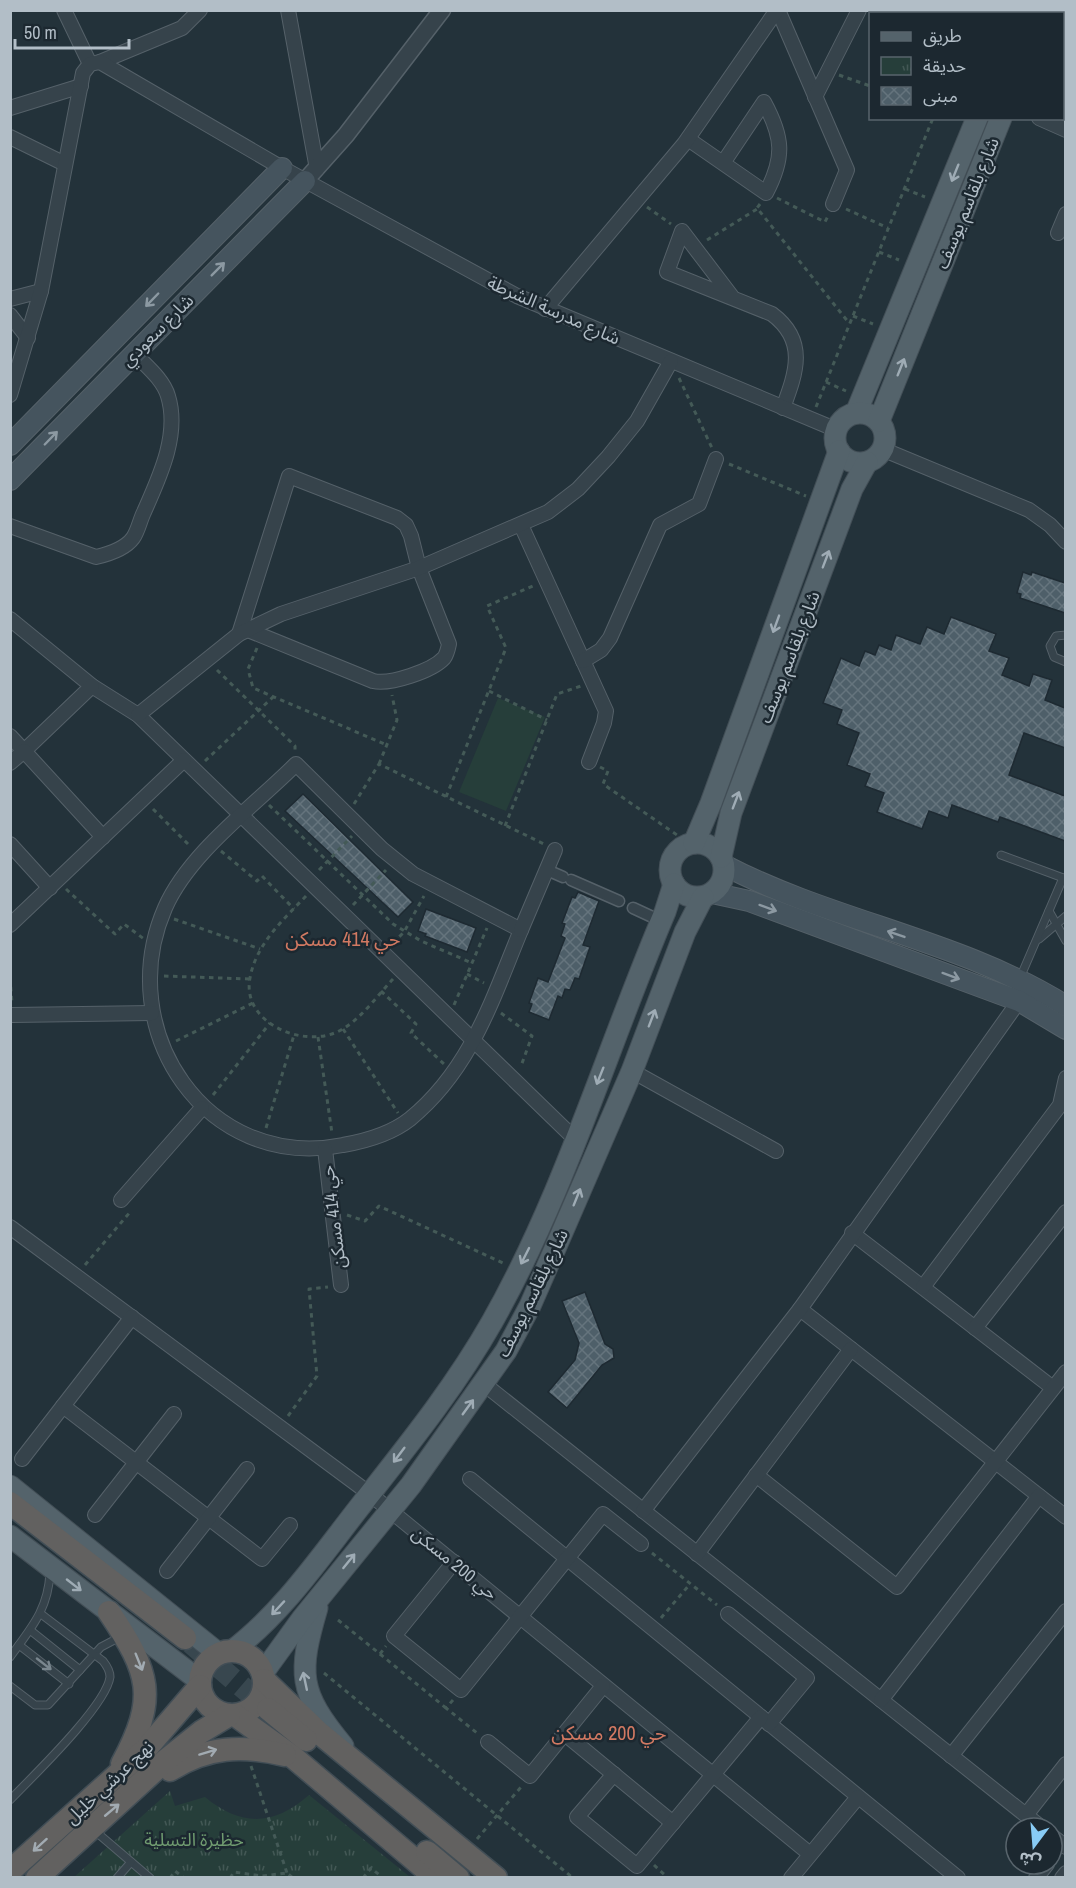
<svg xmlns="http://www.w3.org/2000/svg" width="1076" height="1888" font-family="'Archivo Narrow','Noto Sans Arabic',sans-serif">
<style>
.park{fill:url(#park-tufts)}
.pitch{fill:#263e3a}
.building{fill:url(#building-cross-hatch);stroke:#1e2a32;stroke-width:1.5}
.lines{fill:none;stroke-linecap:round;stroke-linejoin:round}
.trunk-tunnel{stroke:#38474f;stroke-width:22;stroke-dasharray:22 11;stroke-linecap:butt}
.service-casing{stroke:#556169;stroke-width:9}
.pedestrian-casing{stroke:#556169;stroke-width:13}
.minor-casing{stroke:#556169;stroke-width:16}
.tertiary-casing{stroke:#556169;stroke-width:19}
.secondary-casing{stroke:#556169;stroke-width:22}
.primary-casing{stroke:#434f57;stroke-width:23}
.trunk-casing{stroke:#424e56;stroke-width:25}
.path{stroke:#445a57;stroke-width:3;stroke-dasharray:4.5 4.5;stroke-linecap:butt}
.service{stroke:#36434b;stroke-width:7}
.pedestrian{stroke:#36434b;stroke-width:10}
.minor{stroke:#36434b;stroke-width:14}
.tertiary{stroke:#36434b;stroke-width:16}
.secondary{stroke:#45545e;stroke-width:20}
.primary{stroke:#54636b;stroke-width:21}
.trunk{stroke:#626160;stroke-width:22}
.oneway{stroke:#9facb5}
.oneway2{stroke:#8c99a2}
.oneway3{stroke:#a2abb2}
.oneway4{stroke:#7a878f}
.labels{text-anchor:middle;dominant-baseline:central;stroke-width:5;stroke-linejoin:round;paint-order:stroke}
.street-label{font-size:18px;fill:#b2bec7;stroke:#1c2830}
.park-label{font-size:18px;fill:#709c70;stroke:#1c2830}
.neighbourhood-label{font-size:20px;fill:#d27962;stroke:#1c2830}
</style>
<defs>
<pattern id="park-tufts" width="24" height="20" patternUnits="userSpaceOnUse" patternTransform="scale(1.5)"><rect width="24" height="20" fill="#263e3a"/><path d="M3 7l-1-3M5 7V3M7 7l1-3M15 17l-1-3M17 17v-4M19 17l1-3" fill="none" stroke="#435855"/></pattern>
<pattern id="building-cross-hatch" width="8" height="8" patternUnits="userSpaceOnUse" patternTransform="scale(1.5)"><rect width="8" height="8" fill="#4e5f69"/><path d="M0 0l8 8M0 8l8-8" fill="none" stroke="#65747d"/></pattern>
</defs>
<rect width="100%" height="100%" fill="#23323a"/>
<path class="park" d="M170 1791 175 1806 205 1797C241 1827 274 1826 309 1795L410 1877 73 1878Z"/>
<path class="pitch" d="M498 698 545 717 506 811 459 792Z"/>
<g class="building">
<path d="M1023 572 1031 575 1032 572 1065 583V613L1020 598 1021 594 1017 593Z"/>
<path d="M951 617 996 634 989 651 1009 658 1002 675 1029 686 1033 674 1052 680 1045 700 1065 708V748L1024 733 1009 775 1065 796V841L1000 817 998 822 952 805 948 818 929 811 922 829 877 812 884 793 865 786 870 774 847 765 859 733 837 724 842 710 823 703 841 658 859 666 865 651 875 655 879 645 891 650 896 635 920 644 927 627 944 634Z"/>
<path d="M303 794 413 902 398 917 285 811Z"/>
<path d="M578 892 599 901 583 945 590 947 579 979 575 978 570 990 565 989 562 998 558 996 549 1020 529 1012 532 1004 529 1003 538 978 548 982 565 938 561 936 565 924 562 923 572 897 575 898Z"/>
<path d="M426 909 476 928 467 952 425 936 426 934 418 931Z"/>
<path d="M585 1292 605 1344 613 1349 614 1358 602 1365 567 1408 548 1392 575 1360 579 1343 562 1301Z"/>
</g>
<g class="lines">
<path class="trunk-tunnel" d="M191 1643 268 1709"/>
<g class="service-casing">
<g id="service">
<path d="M1066 635 1056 636 1050 646 1054 657 1066 662"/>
<path d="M1001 855 1066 879"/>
<path d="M1049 911 1066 941"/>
<path d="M1039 939 1066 916"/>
<path d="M1020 978 1063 878"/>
<path d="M30 1630 80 1670"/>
<path d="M19 1645 69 1684"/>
<path d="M10 1657C31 1628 48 1610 50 1573"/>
<path d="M10 1686 35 1705H48L101 1647 120 1637"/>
<path d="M10 1800C33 1776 106 1706 110 1677 110 1671 107 1666 103 1661L41 1614"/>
<path d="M95 1831 150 1878"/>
<path d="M117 1878 131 1862"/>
</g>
</g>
<g class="pedestrian-casing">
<g id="pedestrian">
<path d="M547 870 563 877"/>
<path d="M571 880 619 901"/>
<path d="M633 908 661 921"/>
</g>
</g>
<g class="minor-casing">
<g id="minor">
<path d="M64 10 90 64"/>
<path d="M288 10 317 169"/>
<path d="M778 10 847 170 833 204"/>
<path d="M100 62 182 28 200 10"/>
<path d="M815 97 859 10"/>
<path d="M10 108 81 86"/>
<path d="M1039 118 1066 130"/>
<path d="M10 137 65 164"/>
<path d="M688 139 766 193C785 157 783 137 764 102L723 163"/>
<path d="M1058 233 1066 214"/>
<path d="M733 298 682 231 667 272 772 314C808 341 796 373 783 408"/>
<path d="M10 299 41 291"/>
<path d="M545 309 684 144 777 10"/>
<path d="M10 315 28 338"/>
<path d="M10 395 41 291 83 73 90 64 100 62 282 168 517 296 837 430"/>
<path d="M882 449 1029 510 1050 525 1066 542"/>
<path d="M521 525 606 711 604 723 589 762"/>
<path d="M10 526 96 557C109 554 125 549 133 538 138 531 140 520 144 512 159 478 180 435 168 396 163 379 146 366 134 353"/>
<path d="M10 619 92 686 138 715 575 1139"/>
<path d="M239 634 289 476 397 518 406 525 411 536 419 568 449 644C448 649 447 654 444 658 432 671 390 685 373 681L248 630"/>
<path d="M583 661 601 650 610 638 660 525 699 504 716 459"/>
<path d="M138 715 239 634 281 614 419 568 548 512 578 489 608 457 637 421 671 361"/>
<path d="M10 736 24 751 92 686"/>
<path d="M10 763 24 751 103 837"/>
<path d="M296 764 382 849 413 874 521 930C492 1000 471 1069 410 1119 391 1134 366 1141 343 1145 206 1172 112 1030 165 908 189 853 254 806 296 764Z"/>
<path d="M10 844 50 888"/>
<path d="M10 925 184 760"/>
<path d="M521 930 555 850"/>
<path d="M12 1015 152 1013"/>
<path d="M632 1071 776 1151"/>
<path d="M325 1149 341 1285"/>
<path d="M121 1200 202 1108"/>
<path d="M10 1227 370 1494 810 1854"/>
<path d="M852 1233 1053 1388"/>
<path d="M923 1287 1060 1105 1066 1078"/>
<path d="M800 1309 1066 1517"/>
<path d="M975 1328 1066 1212"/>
<path d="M484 1384 1042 1828"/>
<path d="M63 1406 262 1559 290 1525"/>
<path d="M22 1459 132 1317"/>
<path d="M756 1475 897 1587 1066 1372"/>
<path d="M470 1479 958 1878"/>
<path d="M643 1511 800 1309 1019 1001"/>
<path d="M95 1515 174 1414"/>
<path d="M697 1554 851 1349"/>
<path d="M454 1562 394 1636 461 1690 603 1514 641 1544"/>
<path d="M167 1571 247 1469"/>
<path d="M728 1614 807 1678 769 1724"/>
<path d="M881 1700 1039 1496"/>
<path d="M565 1734 673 1823"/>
<path d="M488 1742 530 1776 603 1686"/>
<path d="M951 1756 1066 1611"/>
<path d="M614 1774 577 1817 637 1866 761 1717"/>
<path d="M1026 1815 1066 1764"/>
<path d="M1052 1836 1066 1847"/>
<path d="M791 1878 858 1797"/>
<path d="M1036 1878 1047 1864"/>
<path d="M1062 1878 1066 1873"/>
</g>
</g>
<g class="tertiary-casing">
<path id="tertiary" d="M305 181 346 135 442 10"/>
</g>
<g class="secondary-casing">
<g id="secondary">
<path d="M10 445 282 168"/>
<path d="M10 480 305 181"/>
<path d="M724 865C833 922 961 940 1066 1006"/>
<path d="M712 893 749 901 1019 1001 1066 1029"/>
</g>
</g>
<g class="primary-casing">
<g id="primary">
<path d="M1020 14 1021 10"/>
<path d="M1044 14 1045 10"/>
<path d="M856 413 977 118"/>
<circle cx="860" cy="438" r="25"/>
<path d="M879 421 1001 118"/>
<circle cx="697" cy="870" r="27"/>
<path d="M694 843 711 803 839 451"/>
<path d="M721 857 731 813 852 489 867 462"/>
<path d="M10 1486 219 1654"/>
<path d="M10 1536 200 1681"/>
<path d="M317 1608C298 1673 298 1692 343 1746"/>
<path d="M232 1651C282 1613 319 1559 358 1509 405 1449 454 1389 492 1322 565 1193 607 1048 665 912L674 884"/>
<path d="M262 1674 302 1619 411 1485 506 1351 530 1306 561 1235 632 1071 685 932 703 897"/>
</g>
</g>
<g class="trunk-casing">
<g id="trunk">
<path d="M10 1503 185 1638"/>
<path d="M109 1612C150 1673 158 1697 122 1764"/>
<circle cx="232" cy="1683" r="32"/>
<path d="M264 1680 318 1732 496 1878"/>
<path d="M268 1709 306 1740"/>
<path d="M235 1715 293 1757 436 1878"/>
<path d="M170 1770C208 1746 242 1745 285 1755"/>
<path d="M427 1852 458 1878"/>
<path d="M10 1871 146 1749 200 1686"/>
<path d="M37 1878 166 1760 201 1732 229 1715"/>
</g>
</g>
<g class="path">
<path d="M976 14 977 10"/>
<path d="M839 75 870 86"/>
<path d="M905 189 925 197"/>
<path d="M777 198 825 222 828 216"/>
<path d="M760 204 757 208 849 323"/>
<path d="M647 207 671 224"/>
<path d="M846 209 888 228"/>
<path d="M707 240 757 209"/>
<path d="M879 252 899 260"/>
<path d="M853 316 873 324"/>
<path d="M679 378 712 448"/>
<path d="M826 382 846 391"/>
<path d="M816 407 933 118"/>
<path d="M729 464 806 496"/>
<path d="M257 648 248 669 253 688 387 745"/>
<path d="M217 670 295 746V751"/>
<path d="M489 691 547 720"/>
<path d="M205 761 273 697"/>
<path d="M379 764 397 720 392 695"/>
<path d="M600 767 608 771 603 784 677 835"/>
<path d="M446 797 506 648 487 606 535 585"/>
<path d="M354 804 379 764 544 844"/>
<path d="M269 805 393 924 421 941 472 963"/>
<path d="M153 809 191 847"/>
<path d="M505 826 557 694 581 686"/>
<path d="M221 851 257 881 262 876 294 909"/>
<path d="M319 870 352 836"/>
<path d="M66 889 115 934 124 924 144 939"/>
<path d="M306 896C283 920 256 944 250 978 241 1024 306 1050 341 1030 361 1019 377 996 393 979"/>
<path d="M353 905 386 870"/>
<path d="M174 919 260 949"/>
<path d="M393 943 404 932 424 896"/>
<path d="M467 974 484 983"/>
<path d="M164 976 249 979"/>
<path d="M10 978 12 1003"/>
<path d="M381 991 416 1024 411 1033 444 1064"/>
<path d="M454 1005 487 928"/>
<path d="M501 1013 532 1036 521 1066"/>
<path d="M343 1029 398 1113"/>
<path d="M318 1037 332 1133"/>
<path d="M176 1041 253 1003"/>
<path d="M213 1095 270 1023"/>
<path d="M266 1128 294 1035"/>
<path d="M347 1215 365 1221 379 1206 503 1263"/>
<path d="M85 1265 131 1211"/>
<path d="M288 1416 317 1376 309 1289 328 1287"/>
<path d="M652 1553 717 1605"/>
<path d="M661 1618 690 1584"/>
<path d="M338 1620 380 1654 386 1646"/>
<path d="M380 1654 446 1708"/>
<path d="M324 1673 573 1878"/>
<path d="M453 1700 446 1708 477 1733"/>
<path d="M251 1766 287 1873"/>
<path d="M477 1839 521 1787"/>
<path d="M654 1865 668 1878"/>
<path d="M170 1878 175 1871 184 1878"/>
<path d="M230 1878 234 1872 262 1876 287 1873 293 1878"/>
<path d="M363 1878 371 1868 383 1878"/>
</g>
<use href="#service" class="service"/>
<use href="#pedestrian" class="pedestrian"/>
<use href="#minor" class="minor"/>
<use href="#tertiary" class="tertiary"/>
<use href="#secondary" class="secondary"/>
<use href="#primary" class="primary"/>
<use href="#trunk" class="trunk"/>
</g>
<defs><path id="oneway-shaft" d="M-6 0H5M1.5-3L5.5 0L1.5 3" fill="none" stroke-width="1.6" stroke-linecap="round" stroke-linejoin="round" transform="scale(1.5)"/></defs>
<g class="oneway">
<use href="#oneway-shaft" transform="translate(955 173) rotate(112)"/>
<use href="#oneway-shaft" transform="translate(901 367) rotate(-68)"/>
<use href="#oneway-shaft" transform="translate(826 559) rotate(-69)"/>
<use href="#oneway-shaft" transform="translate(776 624) rotate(110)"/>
<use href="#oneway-shaft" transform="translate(736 800) rotate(-69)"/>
<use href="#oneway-shaft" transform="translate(652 1018) rotate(-69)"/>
<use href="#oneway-shaft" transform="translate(600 1076) rotate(112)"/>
<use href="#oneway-shaft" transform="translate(577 1197) rotate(-68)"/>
<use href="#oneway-shaft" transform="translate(525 1256) rotate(117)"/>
<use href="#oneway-shaft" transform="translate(468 1407) rotate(-54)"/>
<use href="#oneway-shaft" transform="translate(399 1455) rotate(127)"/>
<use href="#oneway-shaft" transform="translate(349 1561) rotate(-51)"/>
<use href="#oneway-shaft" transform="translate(74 1585) rotate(38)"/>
<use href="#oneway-shaft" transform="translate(278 1608) rotate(133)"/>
<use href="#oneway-shaft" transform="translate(305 1681) rotate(-102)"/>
</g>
<g class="oneway2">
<use href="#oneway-shaft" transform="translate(218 269) rotate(-45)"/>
<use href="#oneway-shaft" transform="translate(152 300) rotate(134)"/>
<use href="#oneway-shaft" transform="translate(51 438) rotate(-46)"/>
<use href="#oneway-shaft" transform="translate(768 908) rotate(20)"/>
<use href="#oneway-shaft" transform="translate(896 934) rotate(-161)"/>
<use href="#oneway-shaft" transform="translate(951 976) rotate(20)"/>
</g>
<g class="oneway3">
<use href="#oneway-shaft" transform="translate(139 1662) rotate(68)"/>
<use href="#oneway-shaft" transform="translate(208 1752) rotate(-17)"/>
<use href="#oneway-shaft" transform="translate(112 1810) rotate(-40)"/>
<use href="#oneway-shaft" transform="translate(40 1845) rotate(138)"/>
</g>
<use class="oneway4" href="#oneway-shaft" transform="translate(44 1664) rotate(38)"/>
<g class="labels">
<g class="street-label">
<text transform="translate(967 203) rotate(-68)">شارع بلقاسم يوسف</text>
<text transform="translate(554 310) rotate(24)">شارع مدرسة الشرطة</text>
<text transform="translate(157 330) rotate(-45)">شارع سعودي</text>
<text transform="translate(789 657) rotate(-69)">شارع بلقاسم يوسف</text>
<text transform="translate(333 1217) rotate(-97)">حي 414 مسكن</text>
<text transform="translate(532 1293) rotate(-64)">شارع بلقاسم يوسف</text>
<text transform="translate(455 1563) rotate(39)">حي 200 مسكن</text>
<text transform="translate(109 1782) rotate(-43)">نهج عرشي خليل</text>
</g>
<g class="park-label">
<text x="194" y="1839">حظيرة التسلية</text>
</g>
<g class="neighbourhood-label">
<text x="343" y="938">حي 414 مسكن</text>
<text x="609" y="1732">حي 200 مسكن</text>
</g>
</g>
<rect width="1076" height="1888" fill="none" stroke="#b2bec7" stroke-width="24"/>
<rect x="869" y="12" width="195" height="108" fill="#1c2830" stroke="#58646c" stroke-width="1.5"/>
<rect x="881" y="32" width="30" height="9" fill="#54636b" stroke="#58646c" stroke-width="1.5"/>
<text x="923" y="42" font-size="18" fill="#b2bec7">طريق</text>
<rect x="881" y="57" width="30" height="18" fill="url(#park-tufts)" stroke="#58646c" stroke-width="1.5"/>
<text x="923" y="72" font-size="18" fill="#b2bec7">حديقة</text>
<rect x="881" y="87" width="30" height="18" fill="url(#building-cross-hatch)" stroke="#58646c" stroke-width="1.5"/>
<text x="923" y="102" font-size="18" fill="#b2bec7">مبنى</text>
<g transform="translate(1034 1846) rotate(196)"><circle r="28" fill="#1c2830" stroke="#58646c" stroke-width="1.5"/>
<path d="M0-4.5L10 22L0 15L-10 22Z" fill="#88cbf5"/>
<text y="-9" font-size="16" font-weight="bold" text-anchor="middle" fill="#b2bec7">ش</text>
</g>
<path d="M15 39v9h114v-9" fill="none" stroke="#b2bec7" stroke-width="3"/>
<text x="24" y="39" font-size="18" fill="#b2bec7" stroke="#1c2830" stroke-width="4.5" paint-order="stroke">50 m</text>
</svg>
